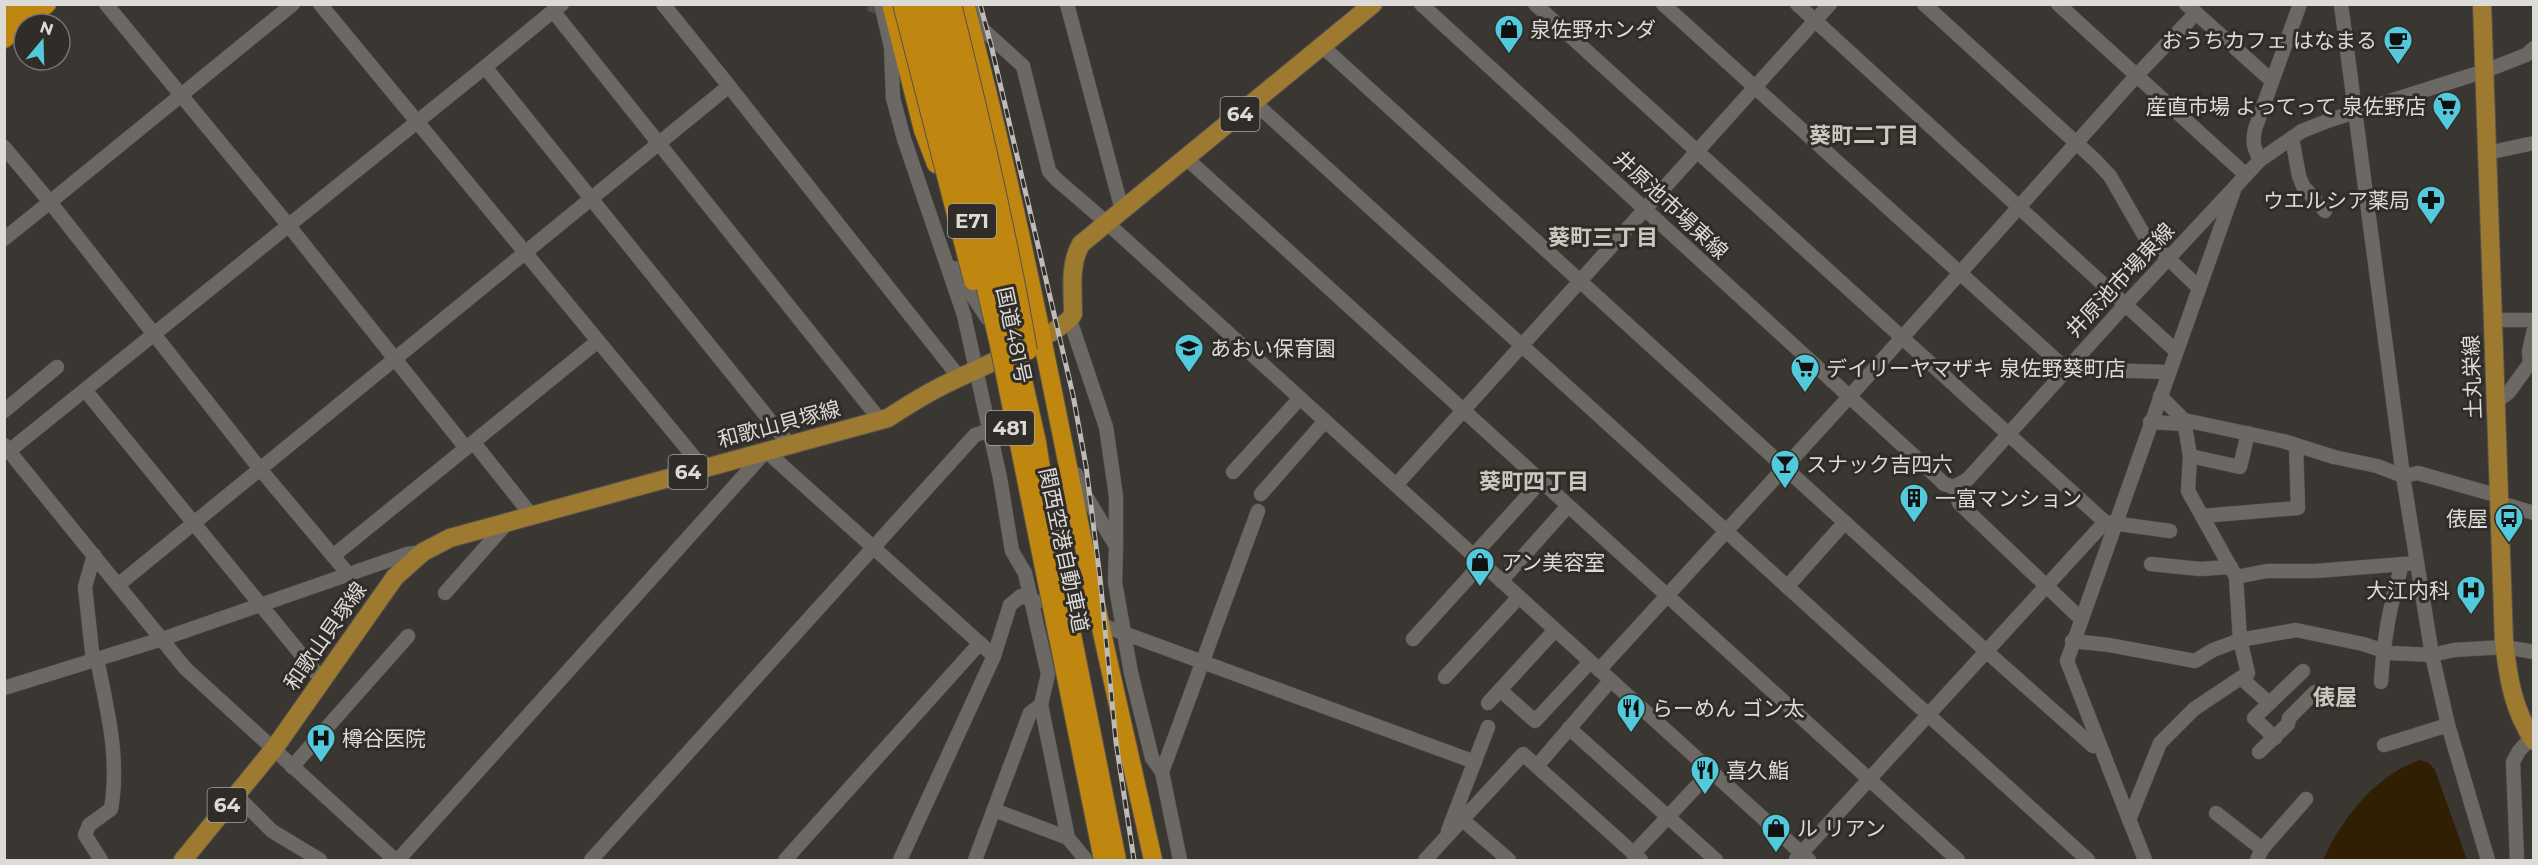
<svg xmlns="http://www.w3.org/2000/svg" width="2538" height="865" font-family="Montserrat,'Noto Sans JP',sans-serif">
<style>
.water{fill:#301f02}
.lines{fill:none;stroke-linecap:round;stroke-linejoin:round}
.minor-tunnel{stroke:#52504b;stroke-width:14;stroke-dasharray:14 7;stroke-linecap:butt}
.minor-casing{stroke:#56534f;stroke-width:15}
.major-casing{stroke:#56534f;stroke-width:20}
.highway-casing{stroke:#56534f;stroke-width:20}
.minor{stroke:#6c6863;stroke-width:14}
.major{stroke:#9e7a31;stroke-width:18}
.highway{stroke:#bf8610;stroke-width:18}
.rail-casing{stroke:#bebbb8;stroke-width:5}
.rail{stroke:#302d28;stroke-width:3;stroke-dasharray:9;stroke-linecap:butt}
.highway-bridge-casing{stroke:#56534f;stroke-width:20;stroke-linecap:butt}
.highway-bridge{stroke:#bf8610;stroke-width:18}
.labels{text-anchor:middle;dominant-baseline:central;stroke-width:6;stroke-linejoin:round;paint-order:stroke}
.shield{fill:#302d28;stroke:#a9a7a3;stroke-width:1.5}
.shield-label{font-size:20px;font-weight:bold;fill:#dddbd8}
.poi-label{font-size:21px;fill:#dddbd8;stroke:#302d28;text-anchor:start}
.street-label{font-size:21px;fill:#dddbd8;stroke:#302d28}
.neighbourhood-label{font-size:22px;font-weight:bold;fill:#cbc7c1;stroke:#302d28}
</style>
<rect width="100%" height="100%" fill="#3a3732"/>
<path class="water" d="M2420 760 2429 763 2435 770 2467 860H2323C2341 819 2376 775 2420 760Z"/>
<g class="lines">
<path class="minor-tunnel" d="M869 4 892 11"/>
<g class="minor-casing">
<g id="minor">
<path d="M106 4 289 226 466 448"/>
<path d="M320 4 703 468"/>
<path d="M562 4 553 11 876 415 877 421"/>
<path d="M663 4 729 86"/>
<path d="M881 4 891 47 893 98 904 139 964 315 1000 478 1012 551 1025 573 1048 674 1041 705 1068 838 1086 860"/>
<path d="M1067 4 1122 210"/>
<path d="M1421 4 1936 476 1944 484 1954 487 1968 479 2125 305 2260 160 2302 131 2330 120 2485 71 2526 55 2534 48"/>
<path d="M1535 4 2105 522 2170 531"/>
<path d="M1663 4 2066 369 2168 372"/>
<path d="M1797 4 2176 351"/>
<path d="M1924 4 2096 161 2110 176 2144 235 2199 288"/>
<path d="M2058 4 2246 175"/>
<path d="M2186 4 2272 81"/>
<path d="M2341 4 2403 476 2432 655 2448 725 2488 860"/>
<path d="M553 11 485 67 789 444"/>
<path d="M974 11 980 27 1023 66 1049 171 1056 179 1106 222 1809 860"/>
<path d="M1322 46 1986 651 2093 746 2099 745"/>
<path d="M1255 103 2088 860"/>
<path d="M2292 138 2299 176 2303 186 2325 211"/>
<path d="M4 147 50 202 293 4"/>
<path d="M2487 153 2534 143"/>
<path d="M1186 158 1958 860"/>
<path d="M2260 160C2254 149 2252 142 2255 129L2300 4"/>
<path d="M4 239 50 202 260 469 349 575"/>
<path d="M954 268 988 319"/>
<path d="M1070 320 1106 427 1116 496V545"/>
<path d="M2493 320H2534"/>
<path d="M85 390 322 680"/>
<path d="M2160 396 2184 420 2283 441 2334 457 2377 466 2403 476 2418 473 2499 496"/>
<path d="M2496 402 2509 392 2530 363 2529 351 2534 330"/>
<path d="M4 411 57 367"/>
<path d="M2150 422 2184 424"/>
<path d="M474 443 532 516"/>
<path d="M4 445 185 668 395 860"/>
<path d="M9 451 485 67"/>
<path d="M2190 456 2240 467 2248 433"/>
<path d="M1233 472 1300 398"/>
<path d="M1076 474 1081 488 1116 546 1115 582 1131 673 1152 758 1162 772"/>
<path d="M1396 485 1830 4"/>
<path d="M1954 487 1959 503 2080 618"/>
<path d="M1261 494 1325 421"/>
<path d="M2500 503 2534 513"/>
<path d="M2202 516 2298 508 2296 445"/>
<path d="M333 556 598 341"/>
<path d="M1473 556 1541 481"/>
<path d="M2151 564 2200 569 2231 567"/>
<path d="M2236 577 2267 571H2315L2417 563"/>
<path d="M1501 581 1568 506"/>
<path d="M118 585 729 86 959 377"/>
<path d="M1787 587 1845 522"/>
<path d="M445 593 507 523"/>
<path d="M1061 610 1475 762"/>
<path d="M1413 639 1482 563"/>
<path d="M2072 641 2109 645 2195 661 2213 650 2240 640 2296 630 2363 644 2390 653 2432 655 2454 650 2505 647 2534 652"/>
<path d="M97 659C107 709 120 758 111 809L89 825 85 835 101 860"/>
<path d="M93 661 85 587 94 555"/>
<path d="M1599 670 1849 397 2137 75 2196 13"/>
<path d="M1445 677 1519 597"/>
<path d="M2241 678 2269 703"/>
<path d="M2381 682C2383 641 2390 603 2402 564"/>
<path d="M4 688 162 639 407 554 423 552"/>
<path d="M1500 690 1535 721 1590 662"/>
<path d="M1488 703 1555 630"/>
<path d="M1569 728 1716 860"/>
<path d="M2275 738 2254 718 2303 671"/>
<path d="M2384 745 2448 725"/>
<path d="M2259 752 2288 724 2289 718 2315 692"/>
<path d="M1537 766 1610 681"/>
<path d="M292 767 408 636"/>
<path d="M235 794 272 831 320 860"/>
<path d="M994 810 1068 838"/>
<path d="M2216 813 2262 849"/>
<path d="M1457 815 1509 860"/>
<path d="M2129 820 2160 743 2194 709 2248 673 2240 640 2236 577 2188 491 2190 456 2184 420"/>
<path d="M1448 831 1488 727"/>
<path d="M1633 854 1711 771"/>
<path d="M1796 859 2105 522"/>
<path d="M398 860 766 451 994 656"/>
<path d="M591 860 975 435 990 430"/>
<path d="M785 860 980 643"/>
<path d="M900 860 994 656 1010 605 1021 596 1037 602"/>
<path d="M975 860 1030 713 1041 705"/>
<path d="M1180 860 1162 772 1258 511"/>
<path d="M1425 860 1523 754 1641 860"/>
<path d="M2145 860 2067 661 2234 190"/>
<path d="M2257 860 2262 849 2306 799"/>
<path d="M2517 860 2513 762 2519 751 2531 738"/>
</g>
</g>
<g class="major-casing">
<g id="major">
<path d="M2482 4 2504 641C2508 677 2513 710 2534 741"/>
<path d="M183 860 273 750 395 577 423 552 450 538 888 418C905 407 922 396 940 387 965 373 1063 335 1073 314 1073 291 1069 264 1081 244L1373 4"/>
</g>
</g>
<g class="highway-casing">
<g id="highway">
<path d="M891 4 923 130 936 164"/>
<path d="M965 4C1015 192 1051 382 1089 572 1109 668 1132 764 1153 860"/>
<path d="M4 20 24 4"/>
<path d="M4 39 47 4"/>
</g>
</g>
<use href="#minor" class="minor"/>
<use href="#major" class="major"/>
<use href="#highway" class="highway"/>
<g class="rail-casing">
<path id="rail" d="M980 4 991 45 1073 395 1086 466 1100 578 1116 742 1134 860"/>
</g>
<use href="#rail" class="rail"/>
<g class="highway-bridge-casing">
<g id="highway-bridge">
<path d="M902 4 973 281"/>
<path d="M920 4 999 345 1103 860"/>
<path d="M935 4 973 158 1037 442 1048 514 1117 860"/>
<path d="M952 4C981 119 1008 234 1028 351"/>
</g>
</g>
<use href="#highway-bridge" class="highway-bridge"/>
</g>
<defs>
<g id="shop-pin" transform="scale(1.5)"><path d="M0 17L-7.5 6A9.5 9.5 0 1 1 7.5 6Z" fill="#53cadc" stroke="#302d28"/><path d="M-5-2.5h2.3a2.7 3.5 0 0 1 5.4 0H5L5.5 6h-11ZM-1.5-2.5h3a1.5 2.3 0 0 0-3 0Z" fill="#111"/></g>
<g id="cafe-pin" transform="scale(1.5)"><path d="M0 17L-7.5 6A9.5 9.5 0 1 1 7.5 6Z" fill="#53cadc" stroke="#302d28"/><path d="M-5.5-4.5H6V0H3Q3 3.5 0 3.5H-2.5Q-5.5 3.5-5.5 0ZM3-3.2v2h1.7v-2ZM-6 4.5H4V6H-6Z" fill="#111"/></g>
<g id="supermarket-pin" transform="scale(1.5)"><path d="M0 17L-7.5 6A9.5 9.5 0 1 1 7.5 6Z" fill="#53cadc" stroke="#302d28"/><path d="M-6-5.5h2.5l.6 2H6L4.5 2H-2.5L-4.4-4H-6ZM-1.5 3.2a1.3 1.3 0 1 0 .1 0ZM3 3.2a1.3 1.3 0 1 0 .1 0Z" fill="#111"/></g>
<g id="pharmacy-pin" transform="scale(1.5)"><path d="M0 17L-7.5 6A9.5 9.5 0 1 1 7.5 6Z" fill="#53cadc" stroke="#302d28"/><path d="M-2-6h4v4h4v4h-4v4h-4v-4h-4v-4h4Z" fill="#111"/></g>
<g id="school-pin" transform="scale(1.5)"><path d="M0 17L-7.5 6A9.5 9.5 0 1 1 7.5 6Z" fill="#53cadc" stroke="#302d28"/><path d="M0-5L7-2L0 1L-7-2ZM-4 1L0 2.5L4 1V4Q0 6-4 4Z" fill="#111"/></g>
<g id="bar-pin" transform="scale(1.5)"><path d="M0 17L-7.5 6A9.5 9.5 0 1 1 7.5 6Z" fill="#53cadc" stroke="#302d28"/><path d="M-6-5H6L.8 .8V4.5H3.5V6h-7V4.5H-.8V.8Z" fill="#111"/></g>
<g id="building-pin" transform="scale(1.5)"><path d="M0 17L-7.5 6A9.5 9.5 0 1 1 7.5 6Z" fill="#53cadc" stroke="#302d28"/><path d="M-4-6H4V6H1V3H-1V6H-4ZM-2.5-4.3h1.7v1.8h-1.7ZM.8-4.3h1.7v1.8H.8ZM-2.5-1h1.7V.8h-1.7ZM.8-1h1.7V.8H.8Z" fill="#111"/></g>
<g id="bus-pin" transform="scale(1.5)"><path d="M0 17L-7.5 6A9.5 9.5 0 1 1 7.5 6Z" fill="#53cadc" stroke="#302d28"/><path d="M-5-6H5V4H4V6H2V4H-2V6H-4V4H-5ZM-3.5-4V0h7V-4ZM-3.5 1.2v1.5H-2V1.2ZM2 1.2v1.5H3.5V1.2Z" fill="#111"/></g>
<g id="hospital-pin" transform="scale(1.5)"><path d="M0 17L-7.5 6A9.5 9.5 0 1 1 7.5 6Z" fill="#53cadc" stroke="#302d28"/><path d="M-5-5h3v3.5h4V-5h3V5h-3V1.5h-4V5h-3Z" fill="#111"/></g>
<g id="restaurant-pin" transform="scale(1.5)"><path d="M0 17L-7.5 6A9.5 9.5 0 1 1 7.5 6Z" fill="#53cadc" stroke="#302d28"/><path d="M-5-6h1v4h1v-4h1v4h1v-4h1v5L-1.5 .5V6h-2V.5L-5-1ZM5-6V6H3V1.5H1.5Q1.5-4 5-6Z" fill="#111"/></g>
</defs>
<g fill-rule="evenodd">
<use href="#shop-pin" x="1509" y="29"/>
<use href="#cafe-pin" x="2398" y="40"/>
<use href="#supermarket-pin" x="2447" y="106"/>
<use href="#pharmacy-pin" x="2431" y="200"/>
<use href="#school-pin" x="1189" y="348"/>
<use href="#supermarket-pin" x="1805" y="368"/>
<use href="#bar-pin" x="1785" y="464"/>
<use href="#building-pin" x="1914" y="498"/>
<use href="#bus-pin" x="2509" y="518"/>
<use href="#shop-pin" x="1480" y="562"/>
<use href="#hospital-pin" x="2471" y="590"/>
<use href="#restaurant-pin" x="1631" y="708"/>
<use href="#hospital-pin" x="321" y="738"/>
<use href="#restaurant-pin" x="1705" y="770"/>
<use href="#shop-pin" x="1776" y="828"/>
</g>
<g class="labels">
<g class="shield">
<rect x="1220.5" y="97" width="39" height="34" rx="4.5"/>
<rect x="948" y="204" width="48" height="34" rx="4.5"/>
<rect x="986" y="411" width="48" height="34" rx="4.5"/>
<rect x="668.5" y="455" width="39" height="34" rx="4.5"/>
<rect x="207.5" y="788" width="39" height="34" rx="4.5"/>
</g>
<g class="shield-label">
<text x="1240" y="114">64</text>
<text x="972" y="221">E71</text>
<text x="1010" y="428">481</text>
<text x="688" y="472">64</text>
<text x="227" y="805">64</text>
</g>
<g class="poi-label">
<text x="1530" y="29">泉佐野ホンダ</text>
<text x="2377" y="40" text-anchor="end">おうちカフェ はなまる</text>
<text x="2426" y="106" text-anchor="end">産直市場 よってって 泉佐野店</text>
<text x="2410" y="200" text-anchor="end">ウエルシア薬局</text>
<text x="1210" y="348">あおい保育園</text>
<text x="1826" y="368">デイリーヤマザキ 泉佐野葵町店</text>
<text x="1806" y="464">スナック吉四六</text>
<text x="1935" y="498">一富マンション</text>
<text x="2488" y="518" text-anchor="end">俵屋</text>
<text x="1501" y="562">アン美容室</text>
<text x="2450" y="590" text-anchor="end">大江内科</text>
<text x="1652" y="708">らーめん ゴン太</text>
<text x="342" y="738">樽谷医院</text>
<text x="1726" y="770">喜久鮨</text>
<text x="1797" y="828">ル リアン</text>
</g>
<g class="street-label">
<text transform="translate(1671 205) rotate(43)">井原池市場東線</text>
<text transform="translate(2120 280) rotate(-47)">井原池市場東線</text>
<text transform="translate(1014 335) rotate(78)">国道481号</text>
<text transform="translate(2472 377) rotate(-92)">土丸栄線</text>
<text transform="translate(779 424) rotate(-15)">和歌山貝塚線</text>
<text transform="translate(1064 550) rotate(78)">関西空港自動車道</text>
<text transform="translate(325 636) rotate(-55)">和歌山貝塚線</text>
</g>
<g class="neighbourhood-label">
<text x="1864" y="135">葵町二丁目</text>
<text x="1603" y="237">葵町三丁目</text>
<text x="1534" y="481">葵町四丁目</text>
<text x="2335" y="697">俵屋</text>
</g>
</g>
<rect width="2538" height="865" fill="none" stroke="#dddbd8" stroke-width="12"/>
<g transform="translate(42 42) rotate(19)"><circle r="28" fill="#302d28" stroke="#75736e" stroke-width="1.5"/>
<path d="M0-4.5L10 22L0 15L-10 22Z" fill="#53cadc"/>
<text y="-9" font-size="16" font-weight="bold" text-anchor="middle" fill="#dddbd8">N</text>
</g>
</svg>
